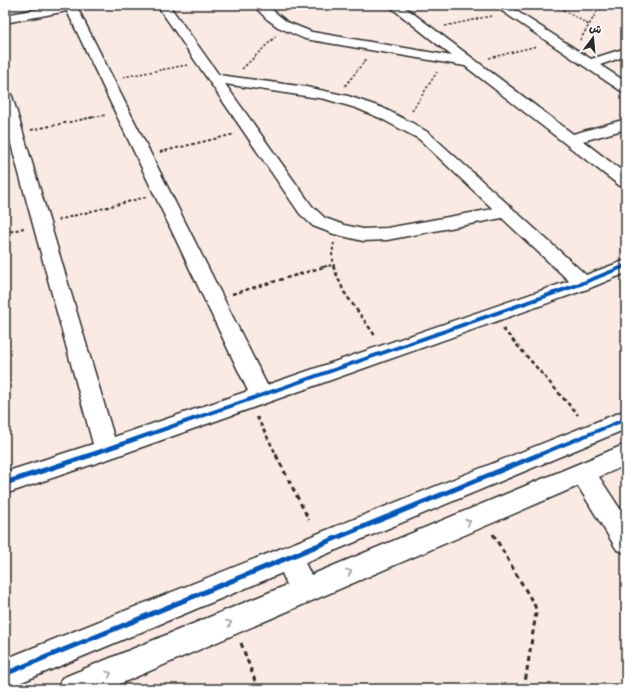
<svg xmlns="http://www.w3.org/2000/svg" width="631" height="694" font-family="Caveat,'Playpen Sans Arabic',sans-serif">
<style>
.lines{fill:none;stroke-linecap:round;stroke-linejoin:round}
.minor-casing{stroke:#2b2b2b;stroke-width:3}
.path-far3{stroke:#2b2b2b;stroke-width:1.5;stroke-dasharray:2.5 2;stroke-linecap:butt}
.path-far2{stroke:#2b2b2b;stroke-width:2;stroke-dasharray:3 2.5;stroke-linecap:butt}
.path-far1{stroke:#2b2b2b;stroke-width:2.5;stroke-dasharray:4 3;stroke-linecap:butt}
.path{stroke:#2b2b2b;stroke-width:3;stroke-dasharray:5 4;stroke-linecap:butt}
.minor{fill:#fff;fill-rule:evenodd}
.cycleway-far2-casing{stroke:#fff;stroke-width:5}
.cycleway-far1-casing{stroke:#fff;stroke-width:6}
.cycleway-casing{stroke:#fff;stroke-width:8}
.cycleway-far2{stroke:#0057b8;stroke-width:3}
.cycleway-far1{stroke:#0057b8;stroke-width:4}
.cycleway{stroke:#0057b8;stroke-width:5}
.oneway{stroke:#a0a0a0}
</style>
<rect width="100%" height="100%" fill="#faeae3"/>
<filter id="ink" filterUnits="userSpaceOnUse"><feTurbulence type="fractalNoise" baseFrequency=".025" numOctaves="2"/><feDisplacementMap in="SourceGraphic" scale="8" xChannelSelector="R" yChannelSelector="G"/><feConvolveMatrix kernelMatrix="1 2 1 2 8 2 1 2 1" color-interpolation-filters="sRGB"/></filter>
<g filter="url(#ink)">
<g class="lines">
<g class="minor-casing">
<g id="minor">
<path d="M59 5H84L82 8 78 9 267 385 569 281 502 218 387 240 363 241 334 234 313 226 300 214 157 5H169L219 75 306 87 348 96 383 108 414 124 429 133 586 275 626 260V273L590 288 114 457 5 494V472L93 444 5 122V92L10 93 12 96 114 437 248 391 67 11 5 23V15ZM225 84 325 99 356 108 380 118 419 139 493 209 387 228 363 229 344 225 325 218 312 206Z"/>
<path d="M253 5H266L287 22 312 32 452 56 388 5H402L573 134 626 119V129L583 141 626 174V187L620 186 465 66 305 39 278 27 267 19Z"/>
<path d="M493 5H507L591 59 626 48V56L600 65 626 82V92L621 91Z"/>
<path d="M626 410V429L305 563 311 575 626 444V465L599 477 626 518V553L617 550 578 486 108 689H58L62 678 287 585 282 573 5 689V659Z"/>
</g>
</g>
<g class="path-far3">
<path d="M555 5 589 25"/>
<path d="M445 26 491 16"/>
<path d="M580 40 601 5"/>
<path d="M489 58 537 46"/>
<path d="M242 69 276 36"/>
<path d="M123 77 187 65"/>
<path d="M345 86 367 58"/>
<path d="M412 111 437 72"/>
<path d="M89 118 106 115"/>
</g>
<g class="path-far2">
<path d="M31 130 94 117"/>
<path d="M160 152 235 134"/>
<path d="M58 220 146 197"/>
<path d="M5 233 24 228"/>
<path d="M323 267 332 265"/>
<path d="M334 267 332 254 334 243"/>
</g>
<g class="path-far1">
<path d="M333 266 344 292 376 337"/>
<path d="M232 294 327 266"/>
<path d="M503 329 578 415"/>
<path d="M257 417 277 456"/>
</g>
<g class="path">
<path d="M276 455 309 520"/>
<path d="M493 534 535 606 536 613 524 689"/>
<path d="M241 643 258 689"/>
</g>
<use href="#minor" class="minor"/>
<g class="cycleway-far2-casing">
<path id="cycleway-far2" d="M622 267 626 266"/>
</g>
<g class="cycleway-far1-casing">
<g id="cycleway-far1">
<path d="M87 456 583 283 625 266"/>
<path d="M536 456 626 419"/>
</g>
</g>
<g class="cycleway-casing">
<g id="cycleway">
<path d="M5 483 91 455"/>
<path d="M5 674 538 455"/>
</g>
</g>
<use href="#cycleway-far2" class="cycleway-far2"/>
<use href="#cycleway-far1" class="cycleway-far1"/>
<use href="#cycleway" class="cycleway"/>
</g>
<defs><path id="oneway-chevron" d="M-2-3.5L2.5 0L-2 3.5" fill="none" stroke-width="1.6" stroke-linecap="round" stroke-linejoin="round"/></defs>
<g class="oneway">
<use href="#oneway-chevron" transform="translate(468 522) rotate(-23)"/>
<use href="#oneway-chevron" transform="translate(349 572) rotate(-23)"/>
<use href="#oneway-chevron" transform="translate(229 623) rotate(-23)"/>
<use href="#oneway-chevron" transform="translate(109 674) rotate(-23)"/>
</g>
</g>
<rect width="631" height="694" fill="none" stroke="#fff" stroke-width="20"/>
<rect x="10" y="10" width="611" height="674" fill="none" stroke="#2b2b2b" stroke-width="1.5" filter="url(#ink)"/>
<g transform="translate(593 38) rotate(16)" stroke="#ffffff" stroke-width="3" paint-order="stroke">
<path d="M0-3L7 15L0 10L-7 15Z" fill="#2b2b2b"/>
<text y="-6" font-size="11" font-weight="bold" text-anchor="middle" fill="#2b2b2b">ش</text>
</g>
</svg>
